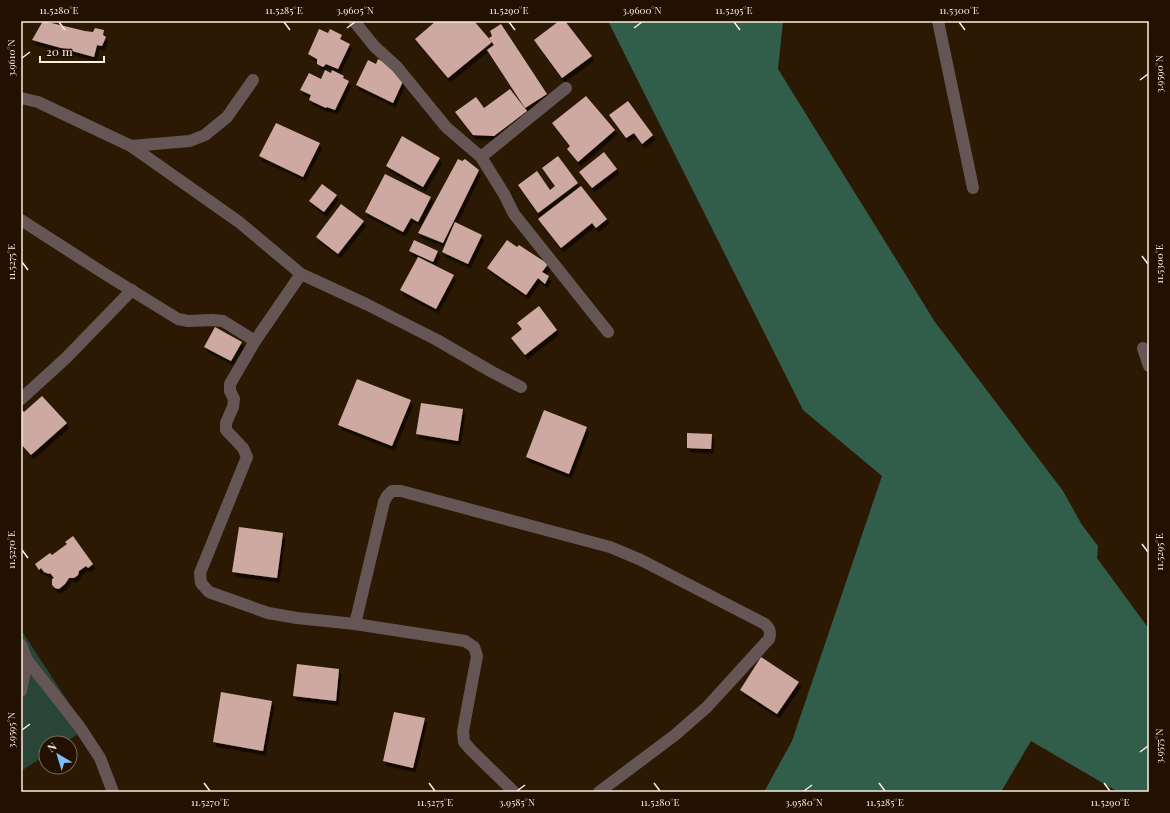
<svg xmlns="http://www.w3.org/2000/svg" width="1170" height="813" font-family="'Playfair Display',serif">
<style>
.green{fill:#284538}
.forest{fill:#315e4a}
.building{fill:#cea9a2;filter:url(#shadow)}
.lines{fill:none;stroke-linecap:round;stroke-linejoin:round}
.minor{stroke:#655655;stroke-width:12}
.ticks{fill:none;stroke:#fbede0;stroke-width:1.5}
.neatline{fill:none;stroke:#fbede0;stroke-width:1.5}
.ticks-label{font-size:10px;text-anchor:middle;fill:#fbede0}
</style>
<defs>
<filter id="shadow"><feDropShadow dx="2.5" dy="4.5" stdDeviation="0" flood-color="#0009"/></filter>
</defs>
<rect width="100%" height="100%" fill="#2c1904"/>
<path class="green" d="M21 630 86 729 64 743H46V755L21 771Z"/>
<path class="forest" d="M608 21H783L778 69 935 322 1063 491 1082 525 1098 546 1097 558 1149 629V792H1118L1031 741 1001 792H764L792 741 882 476 803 410Z"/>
<g class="building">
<path d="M43 21 85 31 93 32 95 28 104 30 103 35 106 37 102 46 97 45 94 57 32 40Z"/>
<path d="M436 21H474L492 42 448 78 415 39Z"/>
<path d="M559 21H565L592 56 562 78 534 40Z"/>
<path d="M501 24 547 94 525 108 487 50 494 45 489 38 492 36 490 31Z"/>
<path d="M319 29 328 33 330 29 342 35 340 39 350 44 338 69 326 64 323 67 317 64V59L308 54Z"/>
<path d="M378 59 398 70 404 79 393 103 356 85 368 60 376 64Z"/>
<path d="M325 70 331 73 332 70 344 76 343 78 349 81 335 110 327 107 326 108 309 100 311 95 300 90 309 73 321 79Z"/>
<path d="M510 89 527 111 494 136 473 135 455 112 476 97 484 108Z"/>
<path d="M586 96 615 130 578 162 567 149 570 146 552 123Z"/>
<path d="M628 101 653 135 642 144 634 133 626 138 609 115Z"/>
<path d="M276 123 320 143 303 177 259 156Z"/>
<path d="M402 136 440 158 423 187 386 166Z"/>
<path d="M604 152 617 169 592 188 579 172Z"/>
<path d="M558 156 578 183 538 213 518 185 537 171 550 190 555 186 542 168Z"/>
<path d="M458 159 462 161 465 159 479 170 443 243 418 233Z"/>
<path d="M385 174 431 197 418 222 411 218 403 232 365 212Z"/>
<path d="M322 184 337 195 324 212 309 201Z"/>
<path d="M581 186 607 219 596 228 592 223 561 248 538 219Z"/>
<path d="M341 204 364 221 338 254 316 237Z"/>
<path d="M455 222 482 235 468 264 442 252Z"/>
<path d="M414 240 438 251 433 262 409 251Z"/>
<path d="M507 240 517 247 519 245 548 264 542 272 549 276 545 284 538 278 526 295 487 268Z"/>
<path d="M418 257 454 275 436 309 400 290Z"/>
<path d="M539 306 557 330 525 355 511 338 522 329 517 323Z"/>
<path d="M215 327 242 342 231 361 204 347Z"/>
<path d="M357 379 411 400 392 446 338 425Z"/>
<path d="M42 396 67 423 31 455 21 444V411L22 410 24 412Z"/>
<path d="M421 403 463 409 458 441 416 434Z"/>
<path d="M544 410 587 427 569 474 526 457Z"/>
<path d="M687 433 712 434 711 449 687 448Z"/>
<path d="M239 527 283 533 277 578 232 572Z"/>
<path d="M73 536 93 564 88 568 86 566 79 571 78 575 74 578H69L65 584 59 589 55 588 52 585V579L54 578 50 573 49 574 44 572 41 568 39 570 35 564 50 553 52 555 67 544 65 542Z"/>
<path d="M761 657 799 682 777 714 740 690Z"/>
<path d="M297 664 339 669 336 701 293 696Z"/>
<path d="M221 692 272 701 263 751 213 742Z"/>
<path d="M394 712 425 718 413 768 383 761Z"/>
</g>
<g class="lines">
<g class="minor">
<path d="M354 21 374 46 397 67 446 127 481 157 566 88"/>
<path d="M938 21 973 188"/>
<path d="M21 98 38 102 131 146 239 222 301 274 366 304 437 340 492 372 521 387"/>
<path d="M131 146 190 141 205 135 227 117 253 80"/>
<path d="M481 157 504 194 514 214 608 332"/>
<path d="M21 220 105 274 178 319 188 321 212 320 223 321 255 341"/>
<path d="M301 274 255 341 230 384V391L234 399 233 407 226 423V430L243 448 247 457 200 573 201 583 209 592 268 613 297 618 355 624 465 641 474 647 477 656 463 731 464 742 471 750 514 792"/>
<path d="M1143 348 1149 366"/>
<path d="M21 399 66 358 132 290"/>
<path d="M355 624 384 502 387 496 392 491H401L610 547 641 560 765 624C770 629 771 632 769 639L707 707 675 735 599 792"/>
<path d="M21 645 27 660 79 726 100 758 113 792"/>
<path d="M21 691 27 660"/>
</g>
</g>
<path class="ticks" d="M59 22 65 30M284 22 290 30M509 22 515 30M734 22 740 30M959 22 965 30M347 28 355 22M634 28 642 22M22 58 30 52M1140 80 1148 74M1142 256 1148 264M22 262 28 270M1142 544 1148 552M22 550 28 558M22 730 30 724M1140 752 1148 746M204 783 210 791M429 783 435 791M654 783 660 791M879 783 885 791M1104 783 1110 791M517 791 525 785M804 791 812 785"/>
<rect width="1170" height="813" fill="none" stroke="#221000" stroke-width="44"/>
<g transform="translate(58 755) rotate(322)"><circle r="19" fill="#221000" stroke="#79685a"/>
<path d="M0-3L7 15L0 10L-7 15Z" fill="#7dbef9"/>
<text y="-6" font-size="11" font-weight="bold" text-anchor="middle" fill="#fbede0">N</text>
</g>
<path d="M40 56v6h64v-6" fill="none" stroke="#fbede0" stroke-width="2"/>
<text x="46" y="56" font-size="12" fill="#fbede0" stroke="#221000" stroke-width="3" paint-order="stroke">20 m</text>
<rect x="22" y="22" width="1126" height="769" class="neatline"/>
<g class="ticks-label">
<text x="59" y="14">11.5280°E</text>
<text x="284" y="14">11.5285°E</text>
<text x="355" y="14">3.9605°N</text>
<text x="509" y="14">11.5290°E</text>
<text x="642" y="14">3.9600°N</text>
<text x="734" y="14">11.5295°E</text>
<text x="959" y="14">11.5300°E</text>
<text transform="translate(11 58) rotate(-90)" y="4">3.9610°N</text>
<text transform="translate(1159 74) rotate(-90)" y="4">3.9590°N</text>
<text transform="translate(11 262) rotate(-90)" y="4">11.5275°E</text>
<text transform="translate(1159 264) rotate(-90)" y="4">11.5300°E</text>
<text transform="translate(11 550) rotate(-90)" y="4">11.5270°E</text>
<text transform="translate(1159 552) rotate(-90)" y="4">11.5295°E</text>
<text transform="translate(11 730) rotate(-90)" y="4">3.9595°N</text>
<text transform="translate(1159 746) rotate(-90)" y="4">3.9575°N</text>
<text x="210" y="806">11.5270°E</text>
<text x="435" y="806">11.5275°E</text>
<text x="517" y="806">3.9585°N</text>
<text x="660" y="806">11.5280°E</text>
<text x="804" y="806">3.9580°N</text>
<text x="885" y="806">11.5285°E</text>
<text x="1110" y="806">11.5290°E</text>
</g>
</svg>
